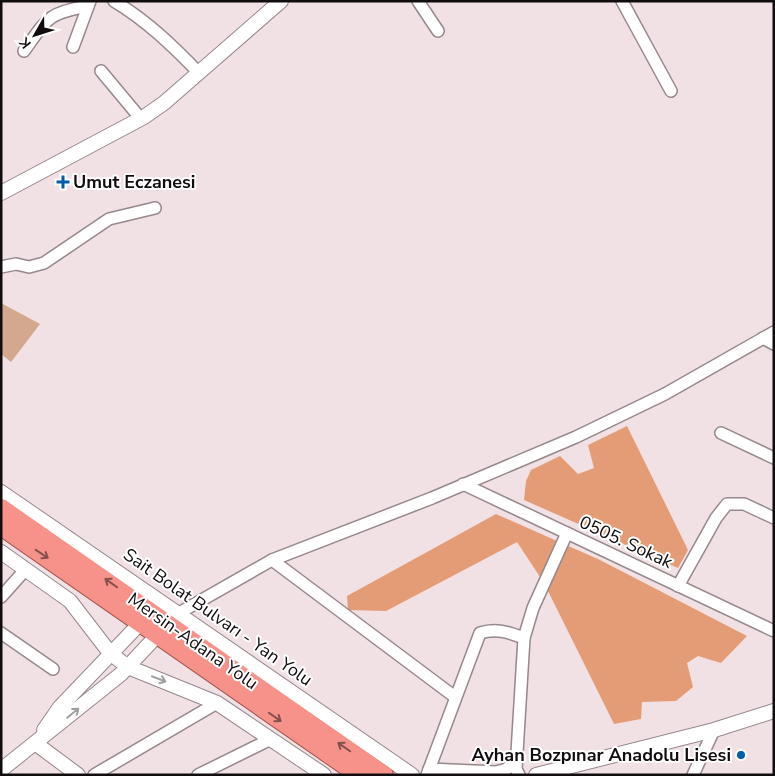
<svg xmlns="http://www.w3.org/2000/svg" width="775" height="776" font-family="'Nunito Sans',sans-serif">
<style>
.green{fill:#d4a78f}
.forest{fill:#e49c76}
.lines{fill:none;stroke-linecap:round;stroke-linejoin:round}
.minor-casing{stroke:#96888b;stroke-width:14}
.tertiary-casing{stroke:#96888b;stroke-width:16}
.trunk-casing{stroke:#a4524b;stroke-width:20}
.minor{stroke:#fff;stroke-width:11}
.tertiary{stroke:#fff;stroke-width:14}
.trunk{stroke:#f6928a;stroke-width:18}
.oneway{stroke:#844f4c}
.oneway2{stroke:#a09e9e}
.poi-dot{fill:#005daa;stroke:#fff;stroke-width:2}
.labels{text-anchor:middle;dominant-baseline:central;stroke-width:4;stroke-linejoin:round;paint-order:stroke}
.poi-label{font-size:18px;font-weight:bold;fill:#110c0d;stroke:#fff;text-anchor:start}
.street-label{font-size:18px;fill:#110c0d;stroke:#fff}
</style>
<rect width="100%" height="100%" fill="#f1e1e4"/>
<path class="green" d="M1 303 40 324 11 362 1 354Z"/>
<g class="forest">
<path d="M627 426 688 550 678 568 524 500 526 481 531 470 560 456 578 474 594 468 588 445Z"/>
<path d="M496 514 600 560 747 636 721 663 698 656 687 663 693 687 676 701 642 702 641 719 614 724 544 583 517 542 386 611 348 610 347 596Z"/>
</g>
<g class="lines">
<g class="minor-casing">
<g id="minor">
<path d="M114 1C147 21 172 45 199 73"/>
<path d="M418 1 438 31"/>
<path d="M622 1 671 91"/>
<path d="M73 47 90 1"/>
<path d="M24 51C47 19 47 13 88 6"/>
<path d="M101 71 141 119"/>
<path d="M1 267 16 264 29 267 44 263 109 219 155 208"/>
<path d="M763 338 774 344"/>
<path d="M721 433 774 458"/>
<path d="M463 484 774 631"/>
<path d="M272 560 455 697"/>
<path d="M678 586 716 518 727 504H744L774 518"/>
<path d="M1 597 26 569"/>
<path d="M179 613 272 560 432 498 576 437 665 394 774 332"/>
<path d="M1 633 53 669"/>
<path d="M429 769 496 772 507 769 517 757"/>
<path d="M94 775 217 703"/>
<path d="M198 775 271 739"/>
<path d="M427 775 480 633C496 628 508 632 524 638"/>
<path d="M519 775 516 769 524 638 533 608 567 533"/>
<path d="M693 775 714 730"/>
</g>
</g>
<g class="tertiary-casing">
<g id="tertiary">
<path d="M1 193 144 117 164 103 281 1"/>
<path d="M1 492 412 775"/>
<path d="M1 552 70 601 110 653 128 667 217 703 324 775"/>
<path d="M44 730 60 707 147 616"/>
<path d="M35 743 78 775"/>
<path d="M1 770 121 674 164 628"/>
<path d="M536 775 714 730 774 711"/>
</g>
</g>
<g class="trunk-casing">
<g id="trunk">
<path d="M1 508 384 775"/>
<path d="M1 526 359 775"/>
</g>
</g>
<use href="#minor" class="minor"/>
<use href="#tertiary" class="tertiary"/>
<use href="#trunk" class="trunk"/>
</g>
<defs><path id="oneway-shaft" d="M-6 0H5M1.5-3L5.5 0L1.5 3" fill="none" stroke-width="1.6" stroke-linecap="round" stroke-linejoin="round" transform="scale(1.25)"/></defs>
<g class="oneway">
<use href="#oneway-shaft" transform="translate(42 554) rotate(34)"/>
<use href="#oneway-shaft" transform="translate(111 583) rotate(-145)"/>
<use href="#oneway-shaft" transform="translate(275 717) rotate(35)"/>
<use href="#oneway-shaft" transform="translate(344 747) rotate(-145)"/>
</g>
<g class="oneway2">
<use href="#oneway-shaft" transform="translate(159 679) rotate(21)"/>
<use href="#oneway-shaft" transform="translate(73 713) rotate(-39)"/>
</g>
<g class="poi-dot">
<path d="M60.5 174.5h5v5h5v5h-5v5h-5v-5h-5v-5h5z"/>
<circle cx="741" cy="755" r="5"/>
</g>
<g class="labels">
<g class="poi-label">
<text x="73" y="182">Umut Eczanesi</text>
<text x="731" y="755" text-anchor="end">Ayhan Bozpınar Anadolu Lisesi</text>
</g>
<g class="street-label">
<text transform="translate(626 542) rotate(25)">0505. Sokak</text>
<text transform="translate(218 617) rotate(35)">Sait Bolat Bulvarı - Yan Yolu</text>
<text transform="translate(193 641) rotate(35)">Mersin-Adana Yolu</text>
</g>
</g>
<rect width="775" height="776" fill="none" stroke="#110c0d" stroke-width="5"/>
<g transform="translate(35 35) rotate(231)" stroke="#ffffff" stroke-width="4" paint-order="stroke">
<path d="M0-4L9 19L0 12L-9 19Z" fill="#110c0d"/>
<text y="-8" font-size="14" font-weight="bold" text-anchor="middle" fill="#110c0d">K</text>
</g>
</svg>
